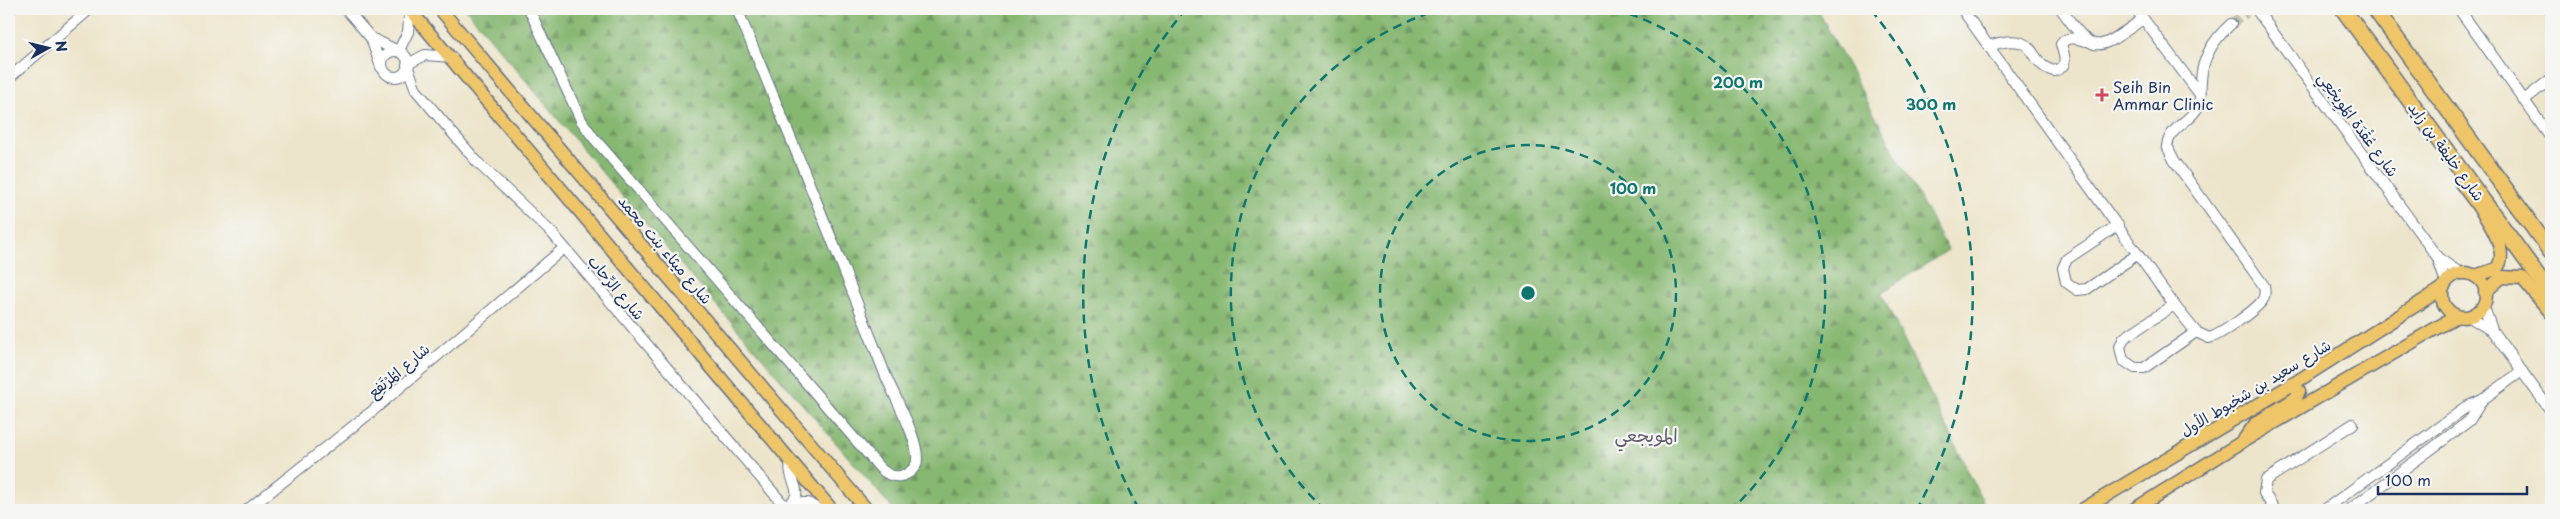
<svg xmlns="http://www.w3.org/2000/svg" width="2560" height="519" font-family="'Playpen Sans','Playpen Sans Arabic',sans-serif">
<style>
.forest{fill:url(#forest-firs);stroke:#517468}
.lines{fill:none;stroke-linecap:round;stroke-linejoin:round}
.minor-tunnel{stroke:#c3c1b5;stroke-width:10;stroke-dasharray:10 5;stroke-linecap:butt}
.minor-casing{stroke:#646f84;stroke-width:12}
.major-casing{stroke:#646f84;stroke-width:15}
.highway-casing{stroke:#646f84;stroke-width:18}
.minor{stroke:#fff;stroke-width:10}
.major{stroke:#eec569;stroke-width:12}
.highway{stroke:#eec569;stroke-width:15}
.ring{fill:none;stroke:#0f766e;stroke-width:2.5;stroke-dasharray:9 6}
.poi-dot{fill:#d1495b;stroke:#f6f6f2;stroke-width:2}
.labels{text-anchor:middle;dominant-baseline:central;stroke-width:4.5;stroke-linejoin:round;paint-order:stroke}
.poi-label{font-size:15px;fill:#1b2f5e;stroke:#f6f6f2;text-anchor:start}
.street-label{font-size:15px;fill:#1b2f5e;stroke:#f6f6f2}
.quarter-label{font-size:18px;fill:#615d6e;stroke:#f6f6f2}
.centre{fill:#0f766e;stroke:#f6f6f2;stroke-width:2.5}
.ring-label{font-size:15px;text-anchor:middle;font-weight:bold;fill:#0f766e;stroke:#f6f6f2;stroke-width:4.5;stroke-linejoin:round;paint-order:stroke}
</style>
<defs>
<pattern id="forest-firs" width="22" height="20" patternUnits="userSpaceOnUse" patternTransform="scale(1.25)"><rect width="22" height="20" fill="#87b872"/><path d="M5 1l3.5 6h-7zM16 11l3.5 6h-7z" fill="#6e9661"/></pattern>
</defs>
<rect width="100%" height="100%" fill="#f6f6f2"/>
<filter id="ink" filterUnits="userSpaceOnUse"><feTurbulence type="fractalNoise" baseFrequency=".02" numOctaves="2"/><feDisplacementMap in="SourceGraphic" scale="10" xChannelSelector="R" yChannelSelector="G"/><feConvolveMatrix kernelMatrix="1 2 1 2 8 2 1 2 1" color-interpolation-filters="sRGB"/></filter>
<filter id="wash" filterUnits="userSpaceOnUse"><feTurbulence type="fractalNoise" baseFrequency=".0096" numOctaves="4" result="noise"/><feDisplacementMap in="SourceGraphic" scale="20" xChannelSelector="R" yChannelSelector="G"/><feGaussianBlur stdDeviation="1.12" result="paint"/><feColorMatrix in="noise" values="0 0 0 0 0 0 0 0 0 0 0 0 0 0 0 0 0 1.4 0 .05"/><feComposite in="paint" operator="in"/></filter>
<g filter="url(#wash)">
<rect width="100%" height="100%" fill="#ede5cb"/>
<path class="forest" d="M466 9H1817L1948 250 1881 293 1987 510H894L621 195Z"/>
</g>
<g filter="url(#ink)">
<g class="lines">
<path class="minor-tunnel" d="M2231 24 2246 13"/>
<g class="minor-casing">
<g id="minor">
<path d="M346 9 371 38 396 50"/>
<path d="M529 9 581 120 593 137 880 468C892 480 907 479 916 465 923 445 893 395 885 374 837 251 788 130 737 9"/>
<path d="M1962 9 2174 305 2196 332 2209 338C2221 335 2254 311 2262 301 2265 297 2265 291 2264 286L2174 160 2167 146C2170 126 2189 123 2198 107 2202 99 2200 90 2201 81 2202 57 2214 39 2231 24"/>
<path d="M2061 9C2096 58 2096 51 2143 19"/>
<path d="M2136 9 2201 96"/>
<path d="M2256 9 2438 258 2460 273"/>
<path d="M2459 9 2551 138"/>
<path d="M371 38 381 67"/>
<path d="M1989 46C2041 28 2027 66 2054 71 2070 66 2064 56 2061 44 2067 35 2077 39 2086 41"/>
<path d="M399 50 408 32 410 9"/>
<circle cx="395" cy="64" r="13"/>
<path d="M408 64 425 55 452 57"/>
<path d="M407 65 416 90 478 163 552 233 788 510"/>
<path d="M9 78 90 9"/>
<path d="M2524 100 2551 79"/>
<path d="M2118 225 2067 259 2063 268 2066 282 2077 290 2087 289 2138 254"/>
<path d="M2438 259 2446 283"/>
<path d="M2174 305 2124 338 2120 347 2123 360 2135 368H2144L2196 332"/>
<path d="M2483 305 2493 332 2551 411"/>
<path d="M2468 316 2492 331"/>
<path d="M793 503H808L819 510"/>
<path d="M247 510 370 413 564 248"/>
<path d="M781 510C812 491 786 486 791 461"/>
<path d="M2275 510 2264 493 2266 480 2353 424"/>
<path d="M2324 510 2468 406 2482 400 2522 371"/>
<path d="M2349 510 2469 421 2482 400"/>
</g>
</g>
<g class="major-casing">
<g id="major">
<path d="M409 9 832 510"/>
<path d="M440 9 867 510"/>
<path d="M2461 183C2474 201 2515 249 2496 269L2475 276"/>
<circle cx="2464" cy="295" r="22"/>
<path d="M2485 292 2502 277 2522 278 2551 313"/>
<path d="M2245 438 2256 423 2296 398 2299 391 2293 384"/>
<path d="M2082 510 2293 384 2443 288"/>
<path d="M2133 510 2245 440 2457 316"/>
</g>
</g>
<g class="highway-casing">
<g id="highway">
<path d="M2343 9 2551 294"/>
<path d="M2375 9 2551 252"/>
</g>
</g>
<use href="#minor" class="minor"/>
<use href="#major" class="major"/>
<use href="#highway" class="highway"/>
</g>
</g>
<g class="ring">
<circle cx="1528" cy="293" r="148"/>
<path d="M1325 510A297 297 0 0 1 1441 9M1615 9A297 297 0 0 1 1731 510"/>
<path d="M1139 509A445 445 0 0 1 1185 10M1871 10A445 445 0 0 1 1917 509"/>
</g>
<path class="poi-dot" d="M2099.5 87.5h5v5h5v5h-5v5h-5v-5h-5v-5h5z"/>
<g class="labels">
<g class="poi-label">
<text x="2113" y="86">Seih Bin<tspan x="2113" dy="17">Ammar Clinic</tspan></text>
</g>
<g class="street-label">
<text transform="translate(2359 124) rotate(54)">شارع عُقْدَة المُوِيجْعِي</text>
<text transform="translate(2447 151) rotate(54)">شارع خليفة بن زايد</text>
<text transform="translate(666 249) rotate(50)">شارع ميثاء بنت محمد</text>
<text transform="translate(617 287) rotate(50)">شارع الرِّحاب</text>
<text transform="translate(398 370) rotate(-40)">شارع المُرْتَفِع</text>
<text transform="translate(2255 387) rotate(-31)">شارع سعيد بن شخبوط الأول</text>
</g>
<g class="quarter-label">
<text x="1646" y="434">المويجعي</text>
</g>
</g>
<circle cx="1528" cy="293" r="8" class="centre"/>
<g class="ring-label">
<text x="1738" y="88">200 m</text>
<text x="1931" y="110">300 m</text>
<text x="1633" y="194">100 m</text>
</g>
<rect width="2560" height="519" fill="none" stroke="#f6f6f2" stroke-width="30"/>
<g transform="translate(48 48) rotate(82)" stroke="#f6f6f2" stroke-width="4" paint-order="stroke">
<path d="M0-4L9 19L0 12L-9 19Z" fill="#1b2f5e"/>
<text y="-8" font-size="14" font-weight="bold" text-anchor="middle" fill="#1b2f5e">N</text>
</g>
<path d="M2378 486v8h149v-8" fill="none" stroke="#1b2f5e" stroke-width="2.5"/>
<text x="2385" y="486" font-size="15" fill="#1b2f5e" stroke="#f6f6f2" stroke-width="4" paint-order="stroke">100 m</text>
</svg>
